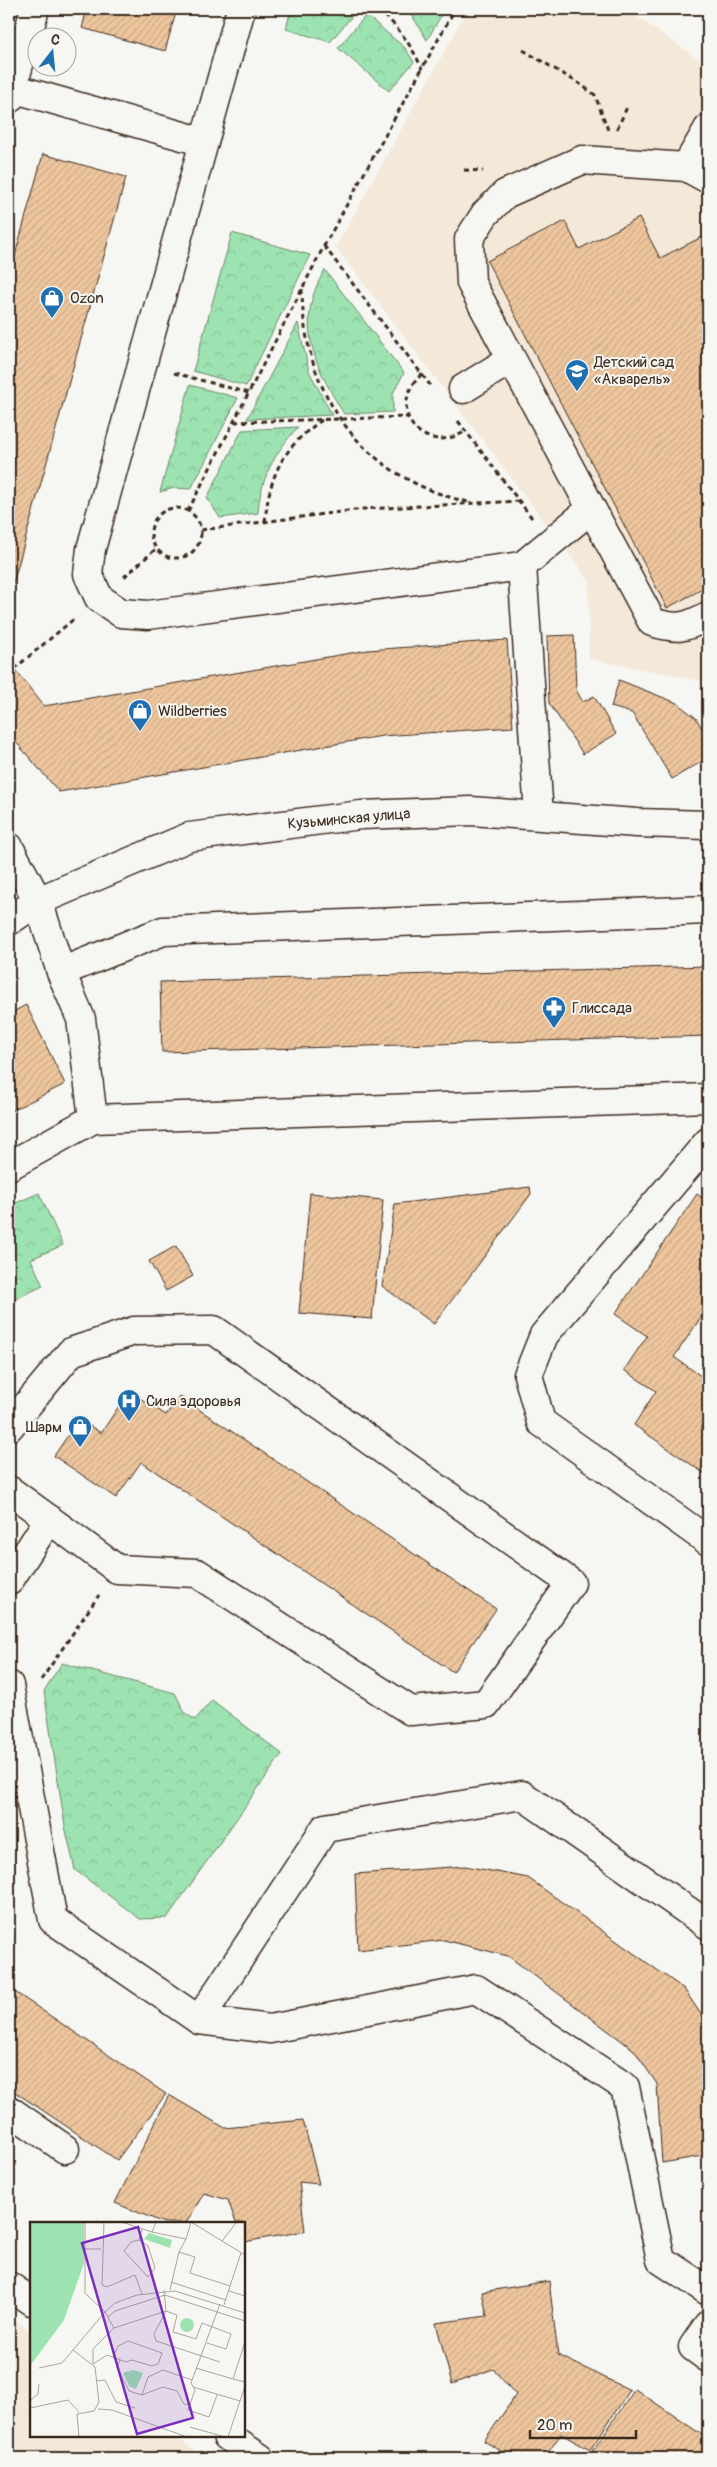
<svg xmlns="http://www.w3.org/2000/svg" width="717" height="2467" font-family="Pangolin,sans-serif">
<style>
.built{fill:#f4e8d9}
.park{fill:url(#park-crowns);stroke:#6c8668}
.building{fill:url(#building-hatch);stroke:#3b2a1e}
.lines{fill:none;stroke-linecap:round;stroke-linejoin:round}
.minor-casing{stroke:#3b2a1e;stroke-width:31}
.path{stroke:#3b2a1e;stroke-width:3;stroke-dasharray:5 4;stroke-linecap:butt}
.minor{stroke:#f6f6f2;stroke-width:28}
.labels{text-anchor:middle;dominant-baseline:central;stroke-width:4;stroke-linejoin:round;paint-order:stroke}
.poi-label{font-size:15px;fill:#3b2a1e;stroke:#f6f6f2;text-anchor:start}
.street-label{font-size:15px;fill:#3b2a1e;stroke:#f6f6f2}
.inset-road{fill:none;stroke:#aba49d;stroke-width:1}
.view{fill:#7b2cbf;fill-opacity:0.15;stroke:#7b2cbf;stroke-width:2.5}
.inset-edge{fill:none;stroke:#3b2a1e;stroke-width:2.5}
</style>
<defs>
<pattern id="park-crowns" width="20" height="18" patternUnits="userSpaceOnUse" patternTransform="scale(1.25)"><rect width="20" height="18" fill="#9de3b1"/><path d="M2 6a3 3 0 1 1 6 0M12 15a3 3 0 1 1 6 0" fill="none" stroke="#88c398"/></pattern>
<pattern id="building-hatch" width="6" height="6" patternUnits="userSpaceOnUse" patternTransform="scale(1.25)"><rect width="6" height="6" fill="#eec69e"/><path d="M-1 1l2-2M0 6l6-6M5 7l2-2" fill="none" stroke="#cdaa88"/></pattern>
</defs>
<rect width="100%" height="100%" fill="#f6f6f2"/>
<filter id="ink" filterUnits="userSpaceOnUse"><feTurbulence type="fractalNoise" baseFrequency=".02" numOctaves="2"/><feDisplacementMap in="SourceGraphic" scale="10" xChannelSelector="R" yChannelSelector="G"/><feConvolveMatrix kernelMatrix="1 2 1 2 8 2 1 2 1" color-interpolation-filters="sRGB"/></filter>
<g filter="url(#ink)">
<g class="built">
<path d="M468 9H625L708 65V682L589 659V580L336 247Z"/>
<path d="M9 2316 31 2332V2436H174L205 2458H9Z"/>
</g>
<g class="park">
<path d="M291 9H358L330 42 286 29Z"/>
<path d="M403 9H445L427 40 413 17Z"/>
<path d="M366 15 405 48 414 62 389 91 338 48Z"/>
<path d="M232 233 310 255 246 386 193 371Z"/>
<path d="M325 270 404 373 393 393V412L344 414C315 367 293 322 325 270Z"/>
<path d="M298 323 309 371 332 415 247 419Z"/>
<path d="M190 385 238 398 191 489 174 488 160 492Z"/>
<path d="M298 427C275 452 260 479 258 513L220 518 207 498 242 430Z"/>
<path d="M39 1193 63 1245 31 1259 43 1286 9 1302V1206Z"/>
<path d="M62 1663 175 1693 185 1713 195 1720 212 1700 282 1754 167 1918 140 1919 75 1870 65 1826 44 1691Z"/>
</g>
<g class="building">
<path d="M87 9H177L165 51 82 28Z"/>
<path d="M43 154 126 177 9 598V277Z"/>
<path d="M639 218 660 258 708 234V586L667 608 487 261 565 221 579 249Z"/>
<path d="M574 635 576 690 583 702 594 696 616 734 583 754 549 703 547 636Z"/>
<path d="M507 640 513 727 382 736 59 792 9 734V662L44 706 368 650Z"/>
<path d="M619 680 677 703 696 718 708 739V758L672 779 632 713 611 707Z"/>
<path d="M708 966V1036L162 1052 160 982Z"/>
<path d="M26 1005 65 1084 9 1112V1014Z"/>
<path d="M530 1187 531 1194 434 1324 382 1286 395 1204Z"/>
<path d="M310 1193 383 1200 372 1319 299 1313Z"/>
<path d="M697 1194 708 1202V1307L674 1357 708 1381V1476L634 1425 656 1391 624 1370 647 1336 615 1314Z"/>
<path d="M176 1246 193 1276 166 1291 149 1261Z"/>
<path d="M129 1391 166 1415 179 1396 496 1609 453 1672 141 1462 116 1498 54 1456 79 1419 101 1433Z"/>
<path d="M465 1866 528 1878 684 1989 708 2025V2155L662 2163 657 2084 634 2050 508 1956 444 1940 358 1950 355 1874Z"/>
<path d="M9 1988 166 2094 117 2160 9 2088Z"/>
<path d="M169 2095 225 2128 303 2120 319 2184 299 2182 305 2231 244 2242V2223H236L228 2200 204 2193 186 2223H164L115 2203Z"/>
<path d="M549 2281 558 2355 630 2390 590 2450 561 2434 544 2458H513L484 2441 516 2395 493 2369 452 2384 436 2323 487 2316 482 2292Z"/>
<path d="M635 2389 708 2439V2458H599L591 2453Z"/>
</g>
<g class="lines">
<g class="minor-casing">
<g id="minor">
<path d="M241 9 91 549 88 574 99 598 121 613 148 615 522 566 539 815"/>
<path d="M12 88 204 142"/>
<path d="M9 99 35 9"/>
<path d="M686 167 708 129"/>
<path d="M708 179 686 167 582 160 505 194 485 214 469 239 471 283 652 622C677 630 685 628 708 616"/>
<path d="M463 389 510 360"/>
<path d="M522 566 591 509"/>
<path d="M9 847 38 901 61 972 81 1019 93 1119 708 1098"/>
<path d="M9 921 38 901 189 837 361 815 471 811 637 823 708 825"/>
<path d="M61 972 163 931 708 910"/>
<path d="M708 1142 544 1335 528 1375 541 1422 708 1541"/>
<path d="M9 1166 93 1119"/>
<path d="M9 1427 71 1352 134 1331 214 1330 571 1583 486 1704 411 1711 197 1573 117 1569 9 1490"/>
<path d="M9 1581 49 1519"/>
<path d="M9 1685 53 1920 199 2020 325 1828 522 1795 708 1925"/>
<path d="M199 2020 270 2029 476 1989 625 2087 661 2260 708 2291"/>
<path d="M9 2110 65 2149"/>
<path d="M9 2286 31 2301"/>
<path d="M708 2325 693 2347 708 2358"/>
<path d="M227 2436 260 2458"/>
</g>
</g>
<g class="path">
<path d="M378 9C397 26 412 45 422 69"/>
<path d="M523 50 580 84 595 95 608 130"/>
<path d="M617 129 628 105"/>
<path d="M464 170 483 171"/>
<path d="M324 246 430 385"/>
<path d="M302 289C303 396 363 478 468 502"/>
<path d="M174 373 249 393"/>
<path d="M422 374C384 410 422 458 466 431"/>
<path d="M458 421 532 518"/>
<path d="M234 422 408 417"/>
<circle cx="176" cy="533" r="25"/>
<path d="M188 511 324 246 455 9"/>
<path d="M265 522C269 475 283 447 322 420"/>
<path d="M201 530 363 509 520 501"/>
<path d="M124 577 157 548"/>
<path d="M14 669 75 618"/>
<path d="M41 1680 99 1595"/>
</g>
<use href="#minor" class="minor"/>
</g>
</g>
<defs>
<g id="shop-pin" transform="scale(1.25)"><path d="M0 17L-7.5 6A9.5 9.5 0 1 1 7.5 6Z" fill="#1f6fb2" stroke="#f6f6f2"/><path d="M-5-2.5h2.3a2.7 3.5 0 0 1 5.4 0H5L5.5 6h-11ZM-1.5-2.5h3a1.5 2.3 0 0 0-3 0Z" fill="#fff"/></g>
<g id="school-pin" transform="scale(1.25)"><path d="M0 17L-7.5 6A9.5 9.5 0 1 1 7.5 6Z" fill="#1f6fb2" stroke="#f6f6f2"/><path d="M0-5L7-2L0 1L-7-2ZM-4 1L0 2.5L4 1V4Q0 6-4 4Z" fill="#fff"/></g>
<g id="pharmacy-pin" transform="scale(1.25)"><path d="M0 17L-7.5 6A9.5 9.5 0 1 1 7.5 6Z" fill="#1f6fb2" stroke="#f6f6f2"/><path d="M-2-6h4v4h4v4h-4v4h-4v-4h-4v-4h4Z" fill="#fff"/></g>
<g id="hospital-pin" transform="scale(1.25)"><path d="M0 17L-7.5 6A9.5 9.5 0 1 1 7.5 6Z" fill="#1f6fb2" stroke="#f6f6f2"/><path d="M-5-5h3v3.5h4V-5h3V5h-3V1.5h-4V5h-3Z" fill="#fff"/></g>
</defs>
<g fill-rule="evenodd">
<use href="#shop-pin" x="52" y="298"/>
<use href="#school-pin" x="577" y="371"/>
<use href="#shop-pin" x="140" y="711"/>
<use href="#pharmacy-pin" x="554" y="1008"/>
<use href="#hospital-pin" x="129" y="1401"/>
<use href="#shop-pin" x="80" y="1427"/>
</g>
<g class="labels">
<g class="poi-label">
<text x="70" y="298">Ozon</text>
<text x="594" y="362">Детский сад<tspan x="594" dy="17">«Акварель»</tspan></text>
<text x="158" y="711">Wildberries</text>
<text x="572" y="1008">Глиссада</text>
<text x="146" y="1401">Сила здоровья</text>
<text x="62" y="1427" text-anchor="end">Шарм</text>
</g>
<g class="street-label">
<text transform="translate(349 819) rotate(-5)">Кузьминская улица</text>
</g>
</g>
<g transform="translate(30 2222)">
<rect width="215" height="215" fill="#f6f6f2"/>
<path d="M0 0H54V41L34 98 0 144Z" fill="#9de3b1"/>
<path d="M119 11 142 18 140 26 114 17ZM150 103a7 7 0 1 1 14 0a7 7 0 1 1-14 0ZM103 148 113 151 106 167 99 164 93 151Z" fill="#9de3b1"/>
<path class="inset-road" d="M55 0V71L75 90 84 106 136 89 147 93 143 110 166 117 172 101 201 112 196 127 177 121M74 0 72 63 77 65 105 53 112 72M92 0 122 10M126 0 122 10 156 17 149 30M156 17 161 0 215 33M109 18 118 24 125 46 118 55 94 29 101 20 109 18 112 7M192 19 206 1M55 27H71M141 60 196 78M200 64 211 31M134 68 136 89 124 112 126 119 190 140M140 68 149 30 165 35 160 51 200 64 194 83M199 69 215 74M78 95 85 89 135 73 215 99M215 120 203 157 215 160M43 128 65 145 69 180 64 189 47 192 49 215M83 135 88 124 98 119 132 131 128 142 122 144 102 138 96 140 77 133 63 142V127L84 106M90 138 87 145 99 169 112 173 118 155 133 148 162 158M9 146 32 141 75 90 85 81 107 73 145 69 215 91M166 146 203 157M67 159 75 158 86 180 105 186M163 165 210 179M112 173 133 165 147 169 154 182 160 183M187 173 179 195 158 188 165 168 161 161 190 82M0 179 8 172 9 162M0 186 38 178 49 190M68 187 82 188 157 215M160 205 195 215M198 215 215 164"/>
<path class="view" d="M108 5 163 196 107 212 52 21Z"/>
<rect width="215" height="215" class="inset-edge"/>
</g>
<rect width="717" height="2467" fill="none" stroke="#f6f6f2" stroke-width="30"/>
<rect x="15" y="15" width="687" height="2437" fill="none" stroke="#3b2a1e" stroke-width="2" filter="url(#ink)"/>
<g transform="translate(52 52) rotate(16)"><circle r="24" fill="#f6f6f2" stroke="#aba49d"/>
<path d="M0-4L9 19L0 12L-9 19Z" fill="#1f6fb2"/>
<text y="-8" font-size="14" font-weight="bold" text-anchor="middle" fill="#3b2a1e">С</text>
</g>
<path d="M530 2430v8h106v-8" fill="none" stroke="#3b2a1e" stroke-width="2.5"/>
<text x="537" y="2430" font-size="15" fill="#3b2a1e" stroke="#f6f6f2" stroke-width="4" paint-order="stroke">20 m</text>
</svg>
